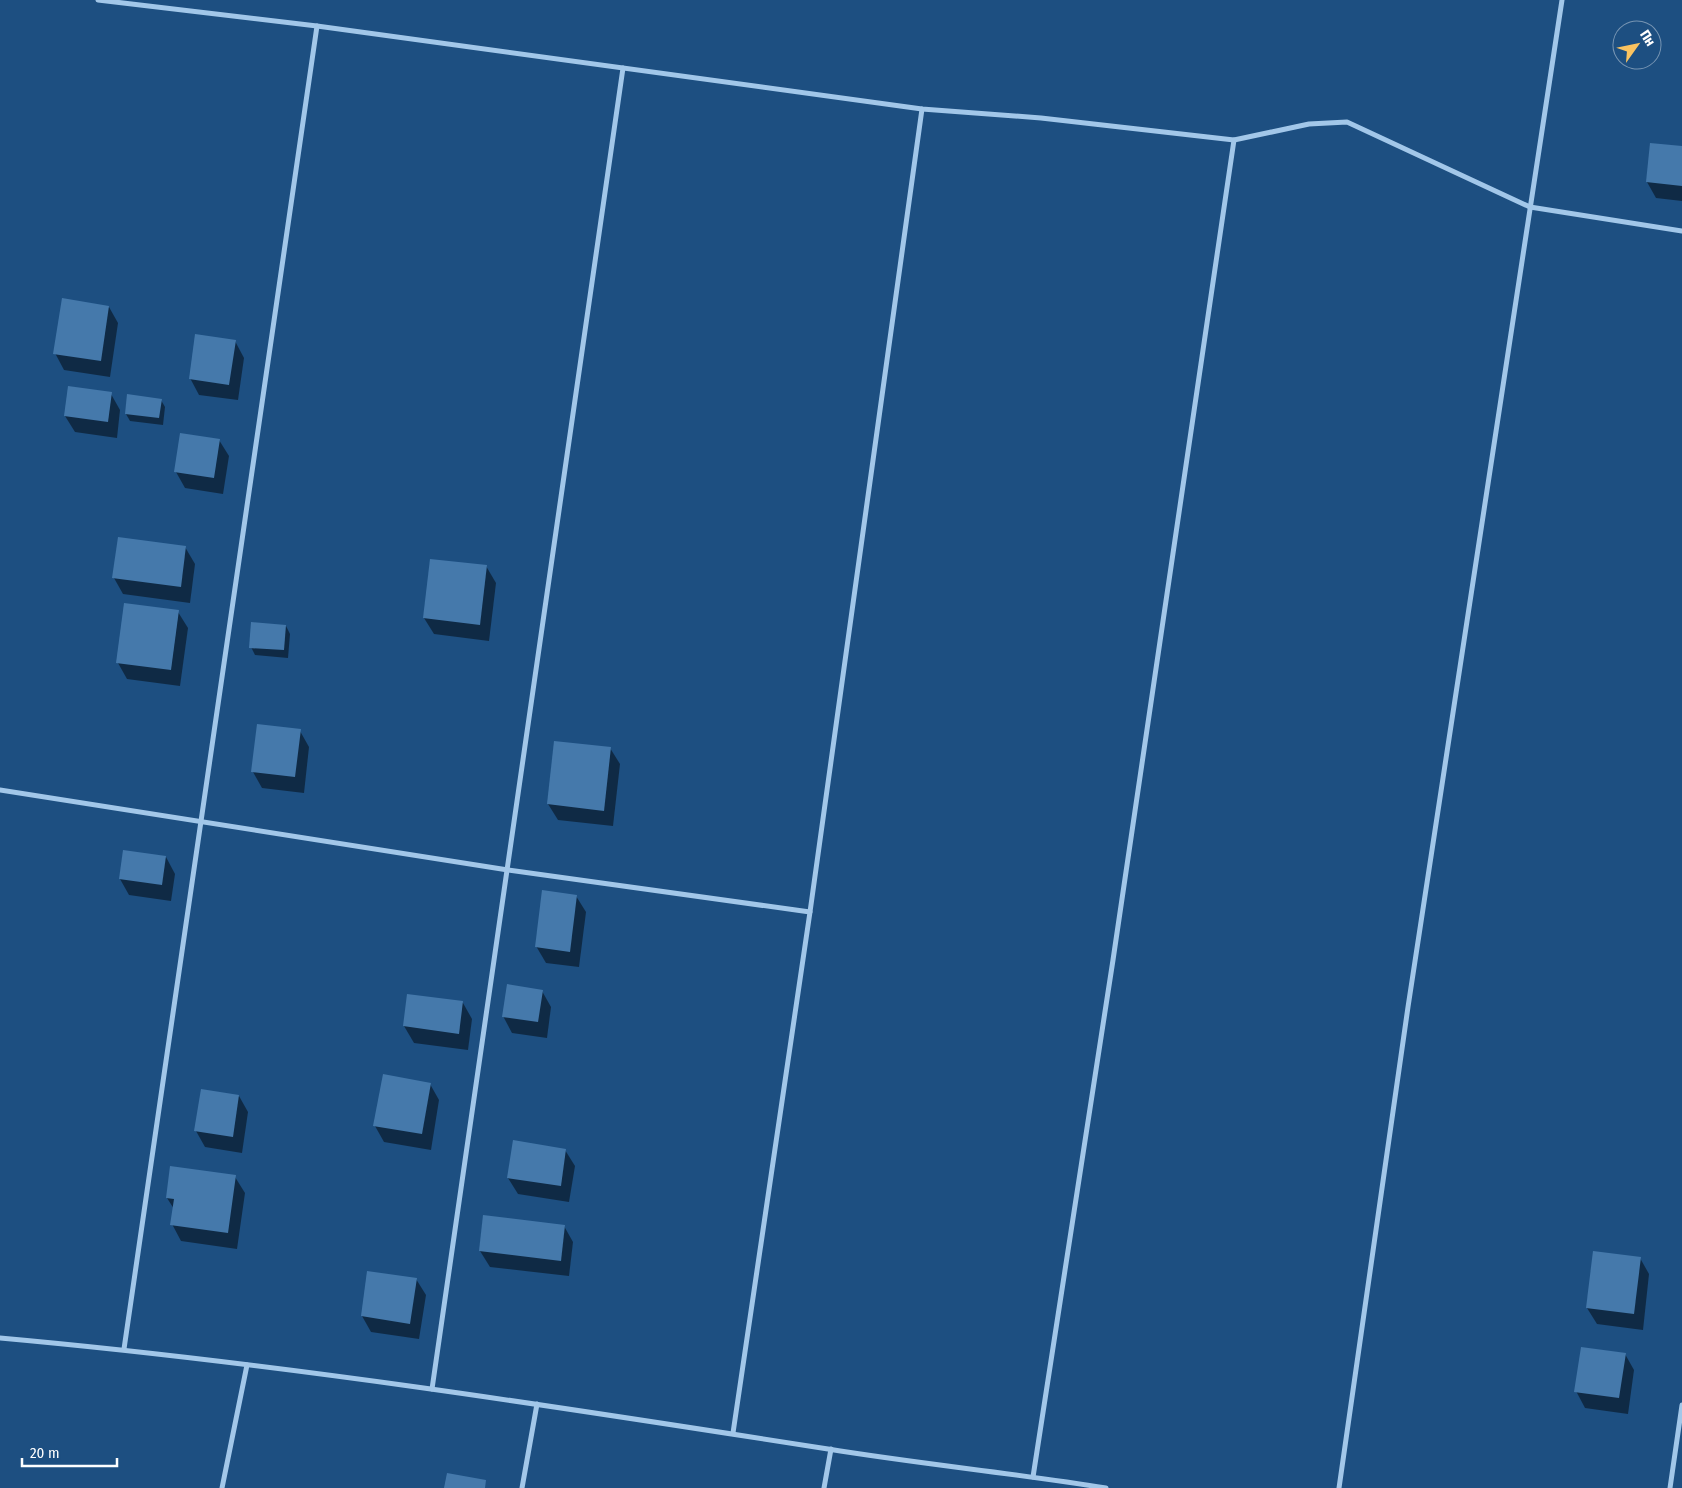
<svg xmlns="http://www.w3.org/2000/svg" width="1682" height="1488" font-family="'Fira Sans Condensed',sans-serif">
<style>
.shadow{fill:#0007}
.building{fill:#4579ab}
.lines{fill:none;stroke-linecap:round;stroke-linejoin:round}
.minor{stroke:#a2c7e9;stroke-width:5}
</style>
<rect width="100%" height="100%" fill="#1d4f81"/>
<g class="shadow">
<path d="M1682 147V201L1656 198 1647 182Z"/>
<path d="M109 307 118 323 110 377 64 370 55 353Z"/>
<path d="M235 341 244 358 238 400 199 395 190 378Z"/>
<path d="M111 394 120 410 117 438 75 432 65 416Z"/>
<path d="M161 400 165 407 163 425 130 421 126 414Z"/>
<path d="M219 440 229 456 223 494 185 488 176 472Z"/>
<path d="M185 547 195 564 190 603 123 594 114 578Z"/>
<path d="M486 566 496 583 489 641 434 634 424 618Z"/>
<path d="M178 612 188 628 180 686 127 679 118 663Z"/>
<path d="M286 626 290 634 288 658 255 655 251 647Z"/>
<path d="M300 731 309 747 304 793 262 788 253 772Z"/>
<path d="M610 748 620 764 613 826 558 820 548 804Z"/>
<path d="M166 857 175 874 171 901 129 895 120 879Z"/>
<path d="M576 896 586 912 579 967 546 963 536 946Z"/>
<path d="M542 991 551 1007 547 1038 512 1033 503 1016Z"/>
<path d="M408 995 463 1003 472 1019 468 1050 414 1043 404 1026Z"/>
<path d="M430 1084 439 1100 431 1150 384 1142 375 1126Z"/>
<path d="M239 1096 248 1112 242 1153 205 1147 196 1131Z"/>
<path d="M565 1150 575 1166 569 1202 518 1194 508 1178Z"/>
<path d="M235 1177 245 1193 237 1249 181 1241 172 1224 174 1209 167 1198Z"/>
<path d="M564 1226 573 1242 569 1276 490 1267 480 1251Z"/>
<path d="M1640 1258 1649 1274 1643 1330 1597 1324 1587 1308Z"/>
<path d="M416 1279 426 1295 419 1339 371 1332 362 1316Z"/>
<path d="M1625 1354 1634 1370 1628 1414 1585 1408 1576 1391Z"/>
</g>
<g class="building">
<path d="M1650 143 1682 146V186L1646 182Z"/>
<path d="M62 298 109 306 101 361 53 354Z"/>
<path d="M195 334 236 340 229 385 189 379Z"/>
<path d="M68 386 112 392 108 422 64 416Z"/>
<path d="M127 394 162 399 159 418 125 414Z"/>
<path d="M180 433 220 439 214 478 174 472Z"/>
<path d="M118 537 186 546 181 587 112 578Z"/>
<path d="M430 559 487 565 480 625 423 618Z"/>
<path d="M124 603 179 610 171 670 116 663Z"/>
<path d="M251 622 286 625 284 650 249 648Z"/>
<path d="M257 724 301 729 295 777 251 772Z"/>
<path d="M554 741 611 747 604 811 547 804Z"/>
<path d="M123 850 166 856 162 885 119 879Z"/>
<path d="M542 890 577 895 570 952 535 947Z"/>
<path d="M507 984 543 990 538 1022 502 1017Z"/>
<path d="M407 994 463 1001 459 1034 403 1026Z"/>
<path d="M383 1074 431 1083 422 1134 373 1126Z"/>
<path d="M201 1089 239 1095 233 1137 194 1131Z"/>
<path d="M513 1140 566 1149 561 1186 507 1178Z"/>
<path d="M170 1166 236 1175 228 1233 170 1225 174 1199 166 1198Z"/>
<path d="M483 1215 565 1225 561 1261 479 1251Z"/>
<path d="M1593 1251 1641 1257 1634 1314 1586 1308Z"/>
<path d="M367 1271 417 1278 410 1324 361 1316Z"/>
<path d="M1581 1347 1626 1353 1619 1398 1574 1392Z"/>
<path d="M447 1473 486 1480 485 1488H444Z"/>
</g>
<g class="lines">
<g class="minor">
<path d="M98 0 317 26 922 109 1041 118 1234 140 1309 124 1347 122 1530 207 1682 231"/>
<path d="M0 790 508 870 810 912"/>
<path d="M0 1338C277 1363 553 1406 828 1449 920 1464 1013 1473 1106 1488"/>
<path d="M124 1349 317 26"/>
<path d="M432 1389 623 68"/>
<path d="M733 1433 810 912 922 109"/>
<path d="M1033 1477 1113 960 1234 140"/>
<path d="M222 1488 247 1365"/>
<path d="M522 1488 537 1404"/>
<path d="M824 1488 831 1449"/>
<path d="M1339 1488 1408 1007 1562 0"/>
<path d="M1670 1488 1682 1405"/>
</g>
</g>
<g transform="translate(1637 45) rotate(57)"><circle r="24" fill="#1d4f81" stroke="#7795b3"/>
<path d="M0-4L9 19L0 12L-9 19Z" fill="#fac360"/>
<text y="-8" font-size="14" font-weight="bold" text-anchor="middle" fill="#ffffff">Пн</text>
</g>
<path d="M22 1458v8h95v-8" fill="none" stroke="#ffffff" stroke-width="2.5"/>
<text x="30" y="1458" font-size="15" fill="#ffffff" stroke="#1d4f81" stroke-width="4" paint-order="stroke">20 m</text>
</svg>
